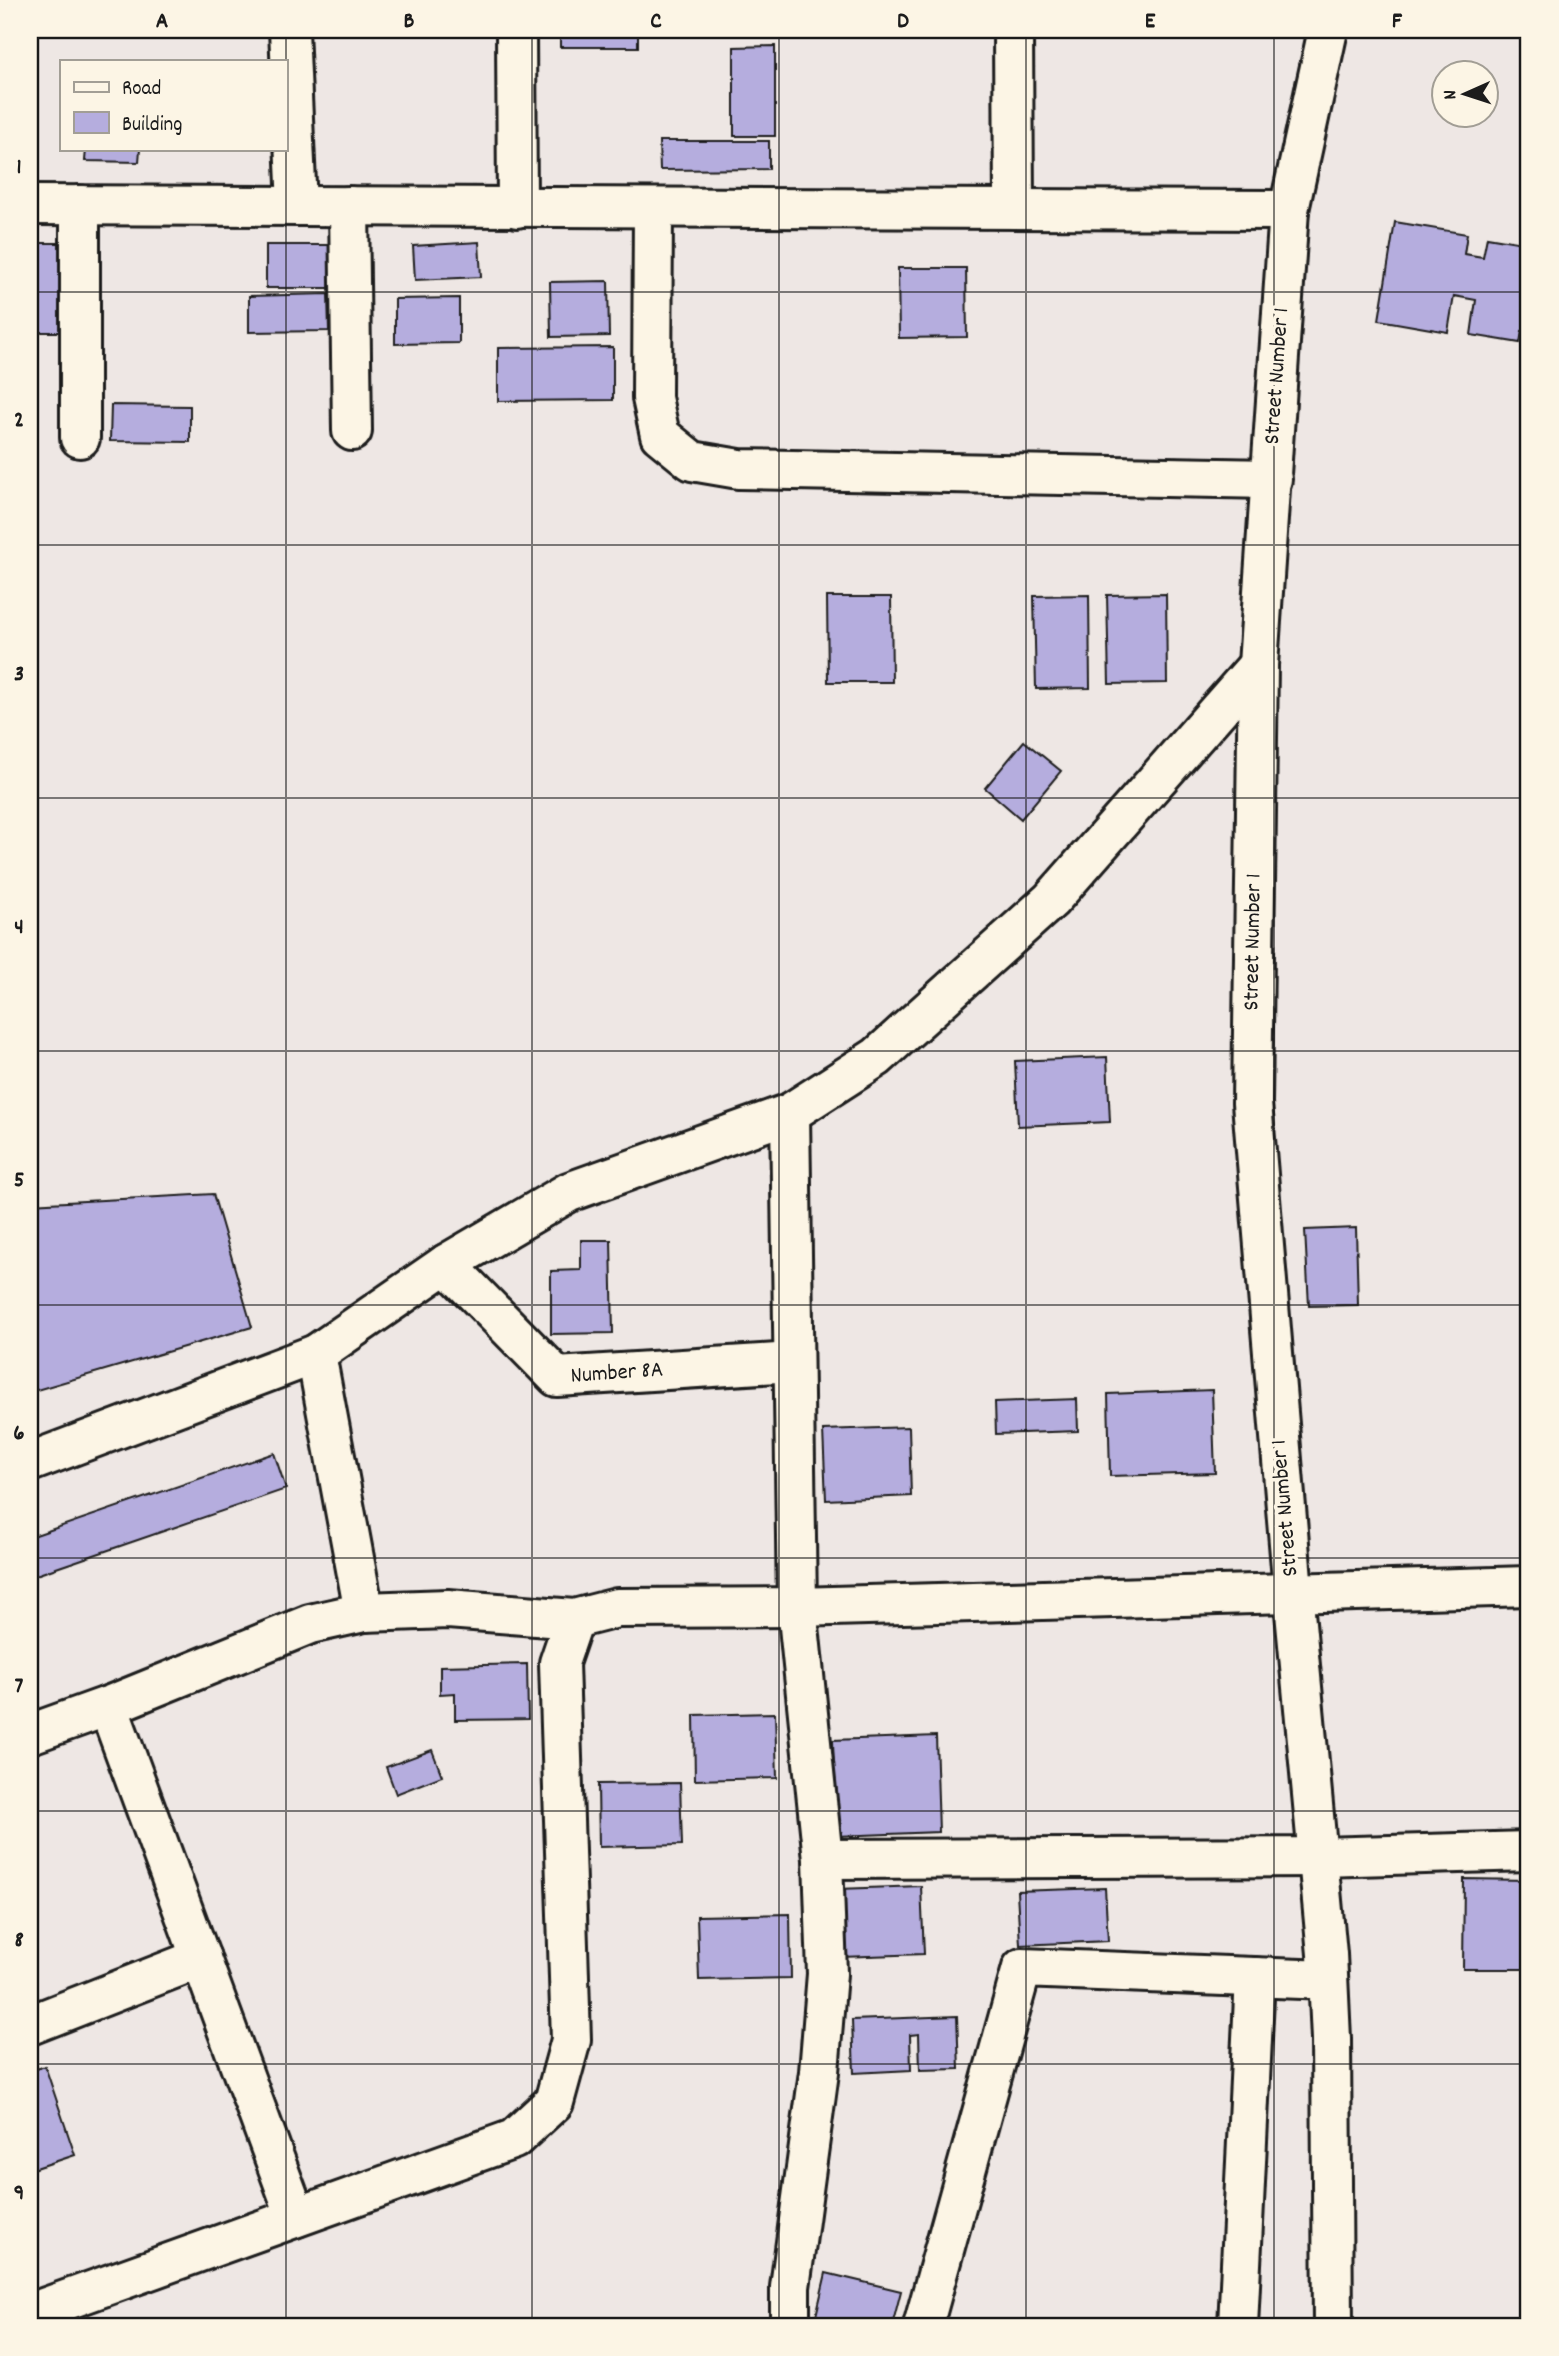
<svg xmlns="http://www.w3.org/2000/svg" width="1559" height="2356" font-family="Dekko,sans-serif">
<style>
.building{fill:#b5adde;stroke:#1c1c1c;stroke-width:2}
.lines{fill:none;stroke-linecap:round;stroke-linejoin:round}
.minor-casing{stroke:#1c1c1c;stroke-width:44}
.minor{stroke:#fcf5e5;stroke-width:38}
.grid{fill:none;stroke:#1c1c1c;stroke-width:2;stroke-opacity:0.55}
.labels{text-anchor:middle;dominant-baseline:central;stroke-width:7;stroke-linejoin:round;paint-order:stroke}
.street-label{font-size:23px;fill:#1c1c1c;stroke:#fcf5e5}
.neatline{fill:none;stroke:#1c1c1c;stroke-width:2.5}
.grid-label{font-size:23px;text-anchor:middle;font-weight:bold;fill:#1c1c1c}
</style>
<rect width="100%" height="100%" fill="#eee7e4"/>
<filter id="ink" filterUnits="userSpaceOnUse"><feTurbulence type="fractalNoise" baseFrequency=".0143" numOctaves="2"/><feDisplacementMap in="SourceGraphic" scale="14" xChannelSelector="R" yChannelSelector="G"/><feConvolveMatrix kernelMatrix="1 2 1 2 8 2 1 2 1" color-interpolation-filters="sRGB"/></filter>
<g filter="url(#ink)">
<g class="building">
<rect x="560" y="30" width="78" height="17"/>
<path d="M775 46V136H734V47Z"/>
<path d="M659 141H769V169L660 170Z"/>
<path d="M86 149H140L139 162 85 161Z"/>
<path d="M1395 222 1467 234 1464 254 1483 257 1487 237 1529 244V332L1522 331 1520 343 1471 335 1476 300 1454 296 1448 332 1379 320Z"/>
<path d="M479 242 481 277 415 280 413 246Z"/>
<rect x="30" y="243" width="44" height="89"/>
<rect x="266" y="245" width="65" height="43"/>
<path d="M898 268H966L967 337 899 338Z"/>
<path d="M608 281 609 336 551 337 550 282Z"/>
<path d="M328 294 329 331 249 332V296Z"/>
<path d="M459 298V343L395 344V299Z"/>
<path d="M613 347V400L498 401V348Z"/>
<path d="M111 405 190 406V442L110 441Z"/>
<path d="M1166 594 1167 683 1109 684 1107 595Z"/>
<path d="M1089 595 1090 688 1036 689 1034 596Z"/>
<path d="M827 597H891L892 682H828Z"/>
<path d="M1024 741 1061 771 1021 819 985 788Z"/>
<path d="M1107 1057 1110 1122 1018 1126 1015 1061Z"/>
<path d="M213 1194 252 1327 30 1392V1204Z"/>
<path d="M1356 1228 1358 1305 1309 1306 1305 1230Z"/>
<path d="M581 1240H611L613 1333 551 1334V1271L581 1270Z"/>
<path d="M1212 1390 1215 1473 1110 1476 1108 1394Z"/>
<path d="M1077 1399 1078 1431 996 1434 995 1402Z"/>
<path d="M909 1427 911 1496 826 1500 823 1430Z"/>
<path d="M274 1453 286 1489 30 1577V1537Z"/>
<path d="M527 1664 528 1719 455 1720V1693L440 1694V1666Z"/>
<path d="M775 1713 777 1778 695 1780 694 1715Z"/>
<path d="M936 1736 939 1832 836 1836 833 1740Z"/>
<path d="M432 1750 442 1776 396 1794 386 1767Z"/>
<path d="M680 1783 682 1845 599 1847 598 1784Z"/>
<path d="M1464 1879 1529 1880V1969H1463Z"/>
<path d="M921 1886 924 1954 841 1957 838 1889Z"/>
<path d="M1105 1888 1108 1941 1020 1945 1017 1891Z"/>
<path d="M790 1914 791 1978 699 1980 697 1916Z"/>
<path d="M957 2016 959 2069 920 2070 919 2034 910 2035 911 2070 854 2073 852 2020Z"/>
<path d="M45 2066 75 2155 30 2170V2071Z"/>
<path d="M826 2273 901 2291 892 2326H841L815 2320Z"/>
</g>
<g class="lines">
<g class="minor-casing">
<g id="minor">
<path d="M289 30 297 206"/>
<path d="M516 30 517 208"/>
<path d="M1013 30 1014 209"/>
<path d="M1328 30 1289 210 1258 665 1252 1103 1293 1591 1327 1954 1331 2039 1333 2326"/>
<path d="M30 205 1289 210"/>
<path d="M349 206 352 431"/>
<path d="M653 208 652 398 660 435 692 461 739 469 1272 479"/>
<path d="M80 438V205"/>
<path d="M446 1264 557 1377 793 1362"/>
<path d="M316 1354 364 1612"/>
<path d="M30 1462 316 1354 446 1264 569 1192 790 1113 877 1057 1051 900 1258 665"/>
<path d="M108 1706 296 2217"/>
<path d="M30 1734 108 1706 310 1624 364 1612 448 1609 574 1619 617 1608 797 1607 1529 1586"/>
<path d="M823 1859 1320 1857 1529 1851"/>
<path d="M30 2025 201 1958"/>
<path d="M30 2313 514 2139 554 2102 571 2040 559 1663 574 1619"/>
<path d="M790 2326V2287L819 2072 827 1974 823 1859 797 1607 790 1113"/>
<path d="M923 2326 1022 1968 1328 1980"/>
<path d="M1238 2326 1255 1977"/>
</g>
</g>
<use href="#minor" class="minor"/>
</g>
</g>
<path class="grid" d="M286 30V2326M532 30V2326M779 30V2326M1026 30V2326M1274 30V2326M30 292H1529M30 545H1529M30 798H1529M30 1051H1529M30 1305H1529M30 1558H1529M30 1811H1529M30 2064H1529"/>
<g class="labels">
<g class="street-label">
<text transform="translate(1278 376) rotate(-86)">Street Number 1</text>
<text transform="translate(1254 942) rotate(-89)">Street Number 1</text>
<text transform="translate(617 1374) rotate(-4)">Number 8A</text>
<text transform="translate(1286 1508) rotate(-95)">Street Number 1</text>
</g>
</g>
<rect width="1559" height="2356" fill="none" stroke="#fcf5e5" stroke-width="77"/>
<rect x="60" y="60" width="228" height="91" fill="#fcf5e5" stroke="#a29e95" stroke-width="2"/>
<rect x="74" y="82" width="35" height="10" fill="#fcf5e5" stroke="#a29e95" stroke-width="2"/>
<text x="122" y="94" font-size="21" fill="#1c1c1c">Road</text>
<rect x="74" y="112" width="35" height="21" fill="#b5adde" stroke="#a29e95" stroke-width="2"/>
<text x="122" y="130" font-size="21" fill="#1c1c1c">Building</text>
<g transform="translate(1465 94) rotate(267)"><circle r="33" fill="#fcf5e5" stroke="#a29e95" stroke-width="2"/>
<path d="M0-5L12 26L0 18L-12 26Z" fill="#1c1c1c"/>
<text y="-10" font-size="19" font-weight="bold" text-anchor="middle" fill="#1c1c1c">N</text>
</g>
<rect x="38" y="38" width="1482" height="2280" class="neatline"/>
<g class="grid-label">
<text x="162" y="27">A</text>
<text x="409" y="27">B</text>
<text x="656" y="27">C</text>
<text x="903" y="27">D</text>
<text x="1150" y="27">E</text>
<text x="1397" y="27">F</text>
<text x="19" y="173">1</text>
<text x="19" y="426">2</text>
<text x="19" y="680">3</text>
<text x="19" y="933">4</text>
<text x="19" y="1186">5</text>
<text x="19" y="1439">6</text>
<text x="19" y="1692">7</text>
<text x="19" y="1946">8</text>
<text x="19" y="2199">9</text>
</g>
</svg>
